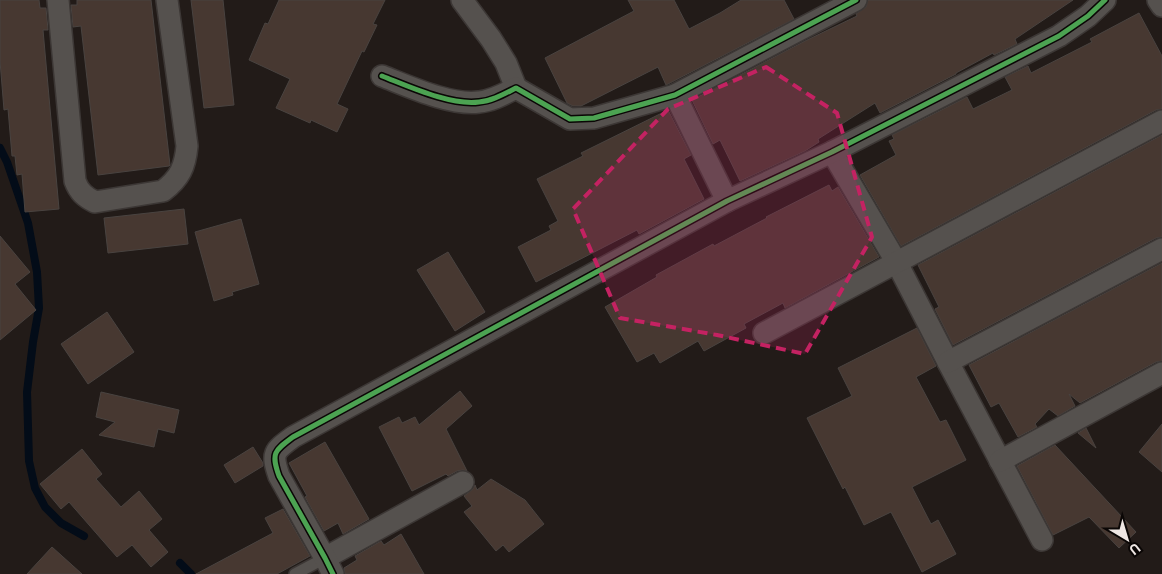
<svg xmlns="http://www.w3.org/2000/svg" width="1162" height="574" font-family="Ubuntu,sans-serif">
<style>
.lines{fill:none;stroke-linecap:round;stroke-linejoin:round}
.stream{stroke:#030c18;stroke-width:8}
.building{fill:#473831;stroke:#494340}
.lane-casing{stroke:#3c3735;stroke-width:14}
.street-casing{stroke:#3c3735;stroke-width:24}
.lane{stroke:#55514e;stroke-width:11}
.street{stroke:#55514e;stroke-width:21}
.cycleway-casing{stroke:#0a0605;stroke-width:8}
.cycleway{stroke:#4ca352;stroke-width:5}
.marked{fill:#c42262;fill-opacity:0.2;stroke:#c42262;stroke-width:4;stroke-dasharray:10 6;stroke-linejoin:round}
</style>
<rect width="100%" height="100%" fill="#221b18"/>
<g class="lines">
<g class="stream">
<path d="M0 148 7 162 28 223 37 272 39 308 33 342 27 392 29 461 35 488 45 507 61 523 84 536"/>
<path d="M180 563 191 574"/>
</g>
</g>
<g class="building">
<path d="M0 0H39L40 8H46L48 30H43L59 209 25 212 22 174 17 175 15 156H12L8 109 4 110 0 61Z"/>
<path d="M77 0H151L170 165 169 166 98 175 81 26 73 27 71 5H77Z"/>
<path d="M191 0H223L234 105 204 108Z"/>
<path d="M279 0H385L373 24 377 25 364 52 362 51 337 104 348 109 337 132 311 120 310 123 276 108 290 79 249 60 265 23 268 24Z"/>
<path d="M628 0H674L689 29 720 13 741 0H784L794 19 670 83 666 85 658 67 581 106H573L567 103 545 58 634 11Z"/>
<path d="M868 0H1073L1015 39 1017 44 994 55 993 53 956 73V74L880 113 875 103 818 139 819 142 805 151 740 181 720 140 713 144 692 100 805 41 857 16 856 14 866 7Z"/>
<path d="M1139 13 1162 56V109L1156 110 901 246 860 175 896 155 889 141 894 139 892 135 967 97 973 109 1012 90 1005 77 1028 66 1031 73 1092 42 1090 39Z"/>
<path d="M668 110 691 155 684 159 704 199 639 234 637 230 536 282 518 247 551 230 549 226 558 221 537 179 583 156 581 153Z"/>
<path d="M1162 135V237L1156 238 953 345 935 309 939 307 918 265Z"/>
<path d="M829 185 832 191 838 187 879 257 785 308 783 303 744 324 746 328 704 351 698 341 660 363 654 353 637 362 605 307 657 277 656 275 713 244 714 246 767 218 766 217Z"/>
<path d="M184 209 188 244 108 253 104 218Z"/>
<path d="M241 219 259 284 232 292 233 295 214 301 195 232Z"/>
<path d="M0 236 30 272 15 284 36 310 0 340Z"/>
<path d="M448 252 485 312 455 331 417 270Z"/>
<path d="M1162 263V361L1156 362 1080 403 1069 394 1075 406 1058 416 1049 409 1035 424 1037 427 1018 437 999 403 991 407 969 365Z"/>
<path d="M107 312 134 352 88 384 61 344Z"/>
<path d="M917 328 936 366 916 377 940 422 946 420 966 460 912 487 931 524 938 520 956 554 922 572 891 512 864 525 845 487 843 489 807 418 852 396 838 368Z"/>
<path d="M460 391 472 406 446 429 467 471 463 470 457 471 448 476 446 474 412 491 379 427 399 417 402 423 415 417 419 425Z"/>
<path d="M101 392 179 410 174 433 158 429 154 447 99 435 115 422 96 417Z"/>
<path d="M1162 424V472L1139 452Z"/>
<path d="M1086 428 1096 448 1078 433Z"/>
<path d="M325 442 369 519 343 534 338 523 324 531 305 497 307 496 289 463Z"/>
<path d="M1055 445 1136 532 1119 548 1089 517 1053 535 1017 466Z"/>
<path d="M253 447 263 463V466L235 483 224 465Z"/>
<path d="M82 449 102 474 96 479 121 507 139 491 162 519 149 530 168 552 151 567 132 545 117 557 69 502 61 509 40 484Z"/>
<path d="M491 479 525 500 544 524 509 552 503 545 496 551 464 512 472 506 464 496 473 489 475 485 477 490Z"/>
<path d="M283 509 310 556 277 574H196L273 533 265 518Z"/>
<path d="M401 534 424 574H345L344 568 357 560 355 556 381 541 384 545Z"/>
<path d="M52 547 82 574H27Z"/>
</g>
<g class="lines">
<g class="lane-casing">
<path id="lane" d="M295 574 325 558"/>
</g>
<g class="street-casing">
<g id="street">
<path d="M58 0 75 181C79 192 85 197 95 202L163 191C180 178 185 167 187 146L167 0"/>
<path d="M462 0 491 39 506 63 516 88"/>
<path d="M1158 0 1162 6"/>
<path d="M382 76C408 86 451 106 479 102 492 101 504 94 516 88L570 119 594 118 675 95 856 0"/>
<path d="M675 95 727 201"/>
<path d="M832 152 897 263 948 362 1042 540"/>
<path d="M764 333 1162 121"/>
<path d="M948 362 1162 249"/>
<path d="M1000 461 1162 373"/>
<path d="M325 558 463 482"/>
<path d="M333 574 325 558 279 476C271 453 274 451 293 437L727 201 832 152 1059 36 1088 16 1105 0"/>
</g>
</g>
<use href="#lane" class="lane"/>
<use href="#street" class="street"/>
<g class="cycleway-casing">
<g id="cycleway">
<path d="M382 76C408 86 451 106 479 102 492 101 504 94 516 88L570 119 594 118 675 95 856 0"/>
<path d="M333 574 325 558 279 476C271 453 274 451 293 437L727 201 832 152 1059 36 1088 16 1105 0"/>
</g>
</g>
<use href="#cycleway" class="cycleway"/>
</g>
<path class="marked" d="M766 67 837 113 872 237 805 354 717 335 620 318 573 209 668 109Z"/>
<g transform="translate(1127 539) rotate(142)" stroke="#0a0605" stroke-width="4" paint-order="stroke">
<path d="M0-4L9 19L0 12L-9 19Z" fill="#efe7e4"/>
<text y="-8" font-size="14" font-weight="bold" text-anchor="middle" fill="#efe7e4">U</text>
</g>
</svg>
